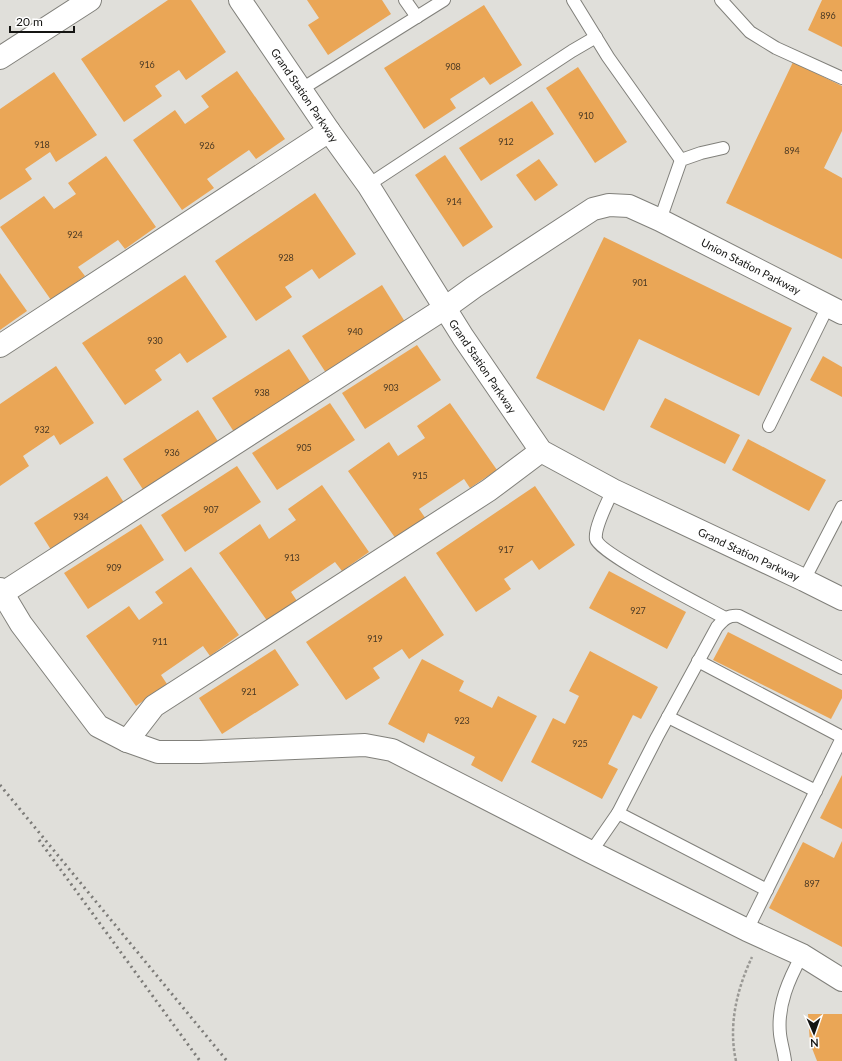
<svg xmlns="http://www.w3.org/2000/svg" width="842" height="1061" font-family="Lato,sans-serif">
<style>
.building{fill:#eaa656}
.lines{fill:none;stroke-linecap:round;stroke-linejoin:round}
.lane-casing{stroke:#81807b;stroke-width:14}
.street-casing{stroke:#81807b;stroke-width:24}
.path{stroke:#9a9995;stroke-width:2.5;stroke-dasharray:3 2;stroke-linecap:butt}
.lane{stroke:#fff;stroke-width:12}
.street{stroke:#fff;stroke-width:22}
.rail{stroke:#7c7b78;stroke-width:3;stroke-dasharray:2 4;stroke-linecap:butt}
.labels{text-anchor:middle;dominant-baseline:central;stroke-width:3;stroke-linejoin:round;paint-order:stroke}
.number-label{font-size:9px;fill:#4a3924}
.street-label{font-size:11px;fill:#151513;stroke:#fff}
</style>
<rect width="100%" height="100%" fill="#e0dfda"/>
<g class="building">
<path d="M168 0H191L226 52 186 80 179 70 155 86 162 96 124 122 81 59Z"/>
<path d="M307 0H382L391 14 328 55 308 25 319 18Z"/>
<path d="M822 0H842V47L808 30Z"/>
<path d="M484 5 522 65 490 85 484 77 450 99 456 108 424 129 384 68Z"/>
<path d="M793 62 842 86V131L824 168 842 178V259L726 203Z"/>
<path d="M578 67 627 142 595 163 546 88Z"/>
<path d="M237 71 285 139 256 159 249 150 207 179 214 188 182 210 133 140 175 110 185 124 209 107 201 96Z"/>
<path d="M54 72 97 135 56 162 50 152 25 169 32 179 0 200V109Z"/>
<path d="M532 101 554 134 481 181 459 148Z"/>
<path d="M445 155 493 227 463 247 415 175Z"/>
<path d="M106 156 156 227 125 249 118 240 78 267 85 276 51 300 0 227 44 196 54 209 76 194 68 183Z"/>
<path d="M539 159 558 185 535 201 516 175Z"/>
<path d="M315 193 356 254 319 279 312 269 285 287 292 297 256 321 215 261Z"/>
<path d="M604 237 792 328 759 396 639 339 604 411 536 378Z"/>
<path d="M0 273 27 311 0 330Z"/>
<path d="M185 275 227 337 187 363 180 353 155 370 162 380 125 405 82 343Z"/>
<path d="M382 285 407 325 328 376 302 336Z"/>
<path d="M417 345 441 380 365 429 342 393Z"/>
<path d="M289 349 313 386 236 435 212 398Z"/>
<path d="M823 356 842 367V397L810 380Z"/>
<path d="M56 366 94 423 60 445 54 435 23 456 29 466 0 486V404Z"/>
<path d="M665 398 740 435 725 464 650 427Z"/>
<path d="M330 403 355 440 277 490 252 453Z"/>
<path d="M450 403 497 470 470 488 464 479 419 509 426 519 396 539 348 471 389 442 398 456 425 438 417 426Z"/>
<path d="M198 410 221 446 146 494 123 459Z"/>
<path d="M748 439 826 480 809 511 732 470Z"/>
<path d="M237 466 261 502 185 552 161 515Z"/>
<path d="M107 476 128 509 55 556 34 523Z"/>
<path d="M322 485 369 552 342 571 335 562 291 592 297 601 268 622 219 553 260 524 269 539 296 520 288 509Z"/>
<path d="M535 486 575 545 539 570 532 560 504 579 511 589 476 612 436 553Z"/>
<path d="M141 524 164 560 88 609 64 573Z"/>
<path d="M191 567 239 635 210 656 203 646 161 675 167 684 136 706 86 636 129 606 139 620 163 603 155 592Z"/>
<path d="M609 571 686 612 667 649 589 608Z"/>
<path d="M405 576 444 635 409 659 402 649 373 668 380 678 346 700 306 642Z"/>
<path d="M728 632 842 690V698L831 719 713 660Z"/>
<path d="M275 649 299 685 222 734 199 698Z"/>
<path d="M590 651 658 687 641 719 633 715 608 764 618 769 602 799 531 762 553 718 565 724 579 696 569 691Z"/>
<path d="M422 659 464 681 459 691 492 708 498 696 537 716 502 782 471 765 475 757 428 733 424 743 388 724Z"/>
<path d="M842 775V829L820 818Z"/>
<path d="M842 841V947L769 908 803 842 834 858Z"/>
<path d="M808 1014H842V1061H817L810 1043Z"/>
</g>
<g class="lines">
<g class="lane-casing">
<g id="lane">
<path d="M405 0 417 17"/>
<path d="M573 0 608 57 681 160"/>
<path d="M721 0 750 32 776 48 842 78"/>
<path d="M300 90 444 0"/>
<path d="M368 185 572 51 596 37"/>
<path d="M660 220 681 160 701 153 723 148"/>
<path d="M769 426 828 306"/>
<path d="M613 490C608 501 594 528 596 539 599 553 707 608 725 618"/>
<path d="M804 580 842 507"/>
<path d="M698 661 842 737"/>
<path d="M668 717 816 791"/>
<path d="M618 813 767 890"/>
<path d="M591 852 618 813 657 737 717 627C724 619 728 615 739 616L842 668"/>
<path d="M747 930 842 738"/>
<path d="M785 1061C784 1052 781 1043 780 1034 777 1005 789 979 802 955"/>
</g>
</g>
<g class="street-casing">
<g id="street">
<path d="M240 0 329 131 368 185 463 337 541 451 613 490 804 580 842 599"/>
<path d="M0 58 90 0"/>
<path d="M0 346 329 131"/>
<path d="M0 589 21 624 98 726 127 741 158 752H200L365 745 392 750 591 852 747 930 802 955 842 980"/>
<path d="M3 593 445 308 474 287 593 209 609 205 629 206 660 220 842 313"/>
<path d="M127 741 154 706 489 490 541 451"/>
</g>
</g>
<path class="path" d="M736 1061C728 1025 737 989 752 957"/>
<use href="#lane" class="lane"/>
<use href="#street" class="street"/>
<g class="rail">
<path d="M0 785 227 1061"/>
<path d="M39 840 200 1061"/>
</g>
</g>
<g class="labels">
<g class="number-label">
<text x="828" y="15">896</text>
<text x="147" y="64">916</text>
<text x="453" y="66">908</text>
<text x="586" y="115">910</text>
<text x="506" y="141">912</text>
<text x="42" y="144">918</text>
<text x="207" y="145">926</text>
<text x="792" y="150">894</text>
<text x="454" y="201">914</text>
<text x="75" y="234">924</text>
<text x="286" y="257">928</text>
<text x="640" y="282">901</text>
<text x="355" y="331">940</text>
<text x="155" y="340">930</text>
<text x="391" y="387">903</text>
<text x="262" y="392">938</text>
<text x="42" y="429">932</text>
<text x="304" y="447">905</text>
<text x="172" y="452">936</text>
<text x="420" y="475">915</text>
<text x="211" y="509">907</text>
<text x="81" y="516">934</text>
<text x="506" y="549">917</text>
<text x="292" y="557">913</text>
<text x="114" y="567">909</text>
<text x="638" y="610">927</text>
<text x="375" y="638">919</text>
<text x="160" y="641">911</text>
<text x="249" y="691">921</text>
<text x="462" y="720">923</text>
<text x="580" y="743">925</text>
<text x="812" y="883">897</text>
</g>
<g class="street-label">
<text transform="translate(305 95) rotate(56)">Grand Station Parkway</text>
<text transform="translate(751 266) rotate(27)">Union Station Parkway</text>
<text transform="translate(483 366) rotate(56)">Grand Station Parkway</text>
<text transform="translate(749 554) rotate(25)">Grand Station Parkway</text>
</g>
</g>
<g transform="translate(814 1033) rotate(178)" stroke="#ffffff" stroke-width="3" paint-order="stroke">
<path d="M0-3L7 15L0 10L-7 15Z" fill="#151513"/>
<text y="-6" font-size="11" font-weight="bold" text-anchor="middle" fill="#151513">N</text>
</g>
<path d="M10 26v6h64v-6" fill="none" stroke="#151513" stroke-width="2"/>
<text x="16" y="26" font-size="12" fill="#151513" stroke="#ffffff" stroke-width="3" paint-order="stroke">20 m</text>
</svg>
